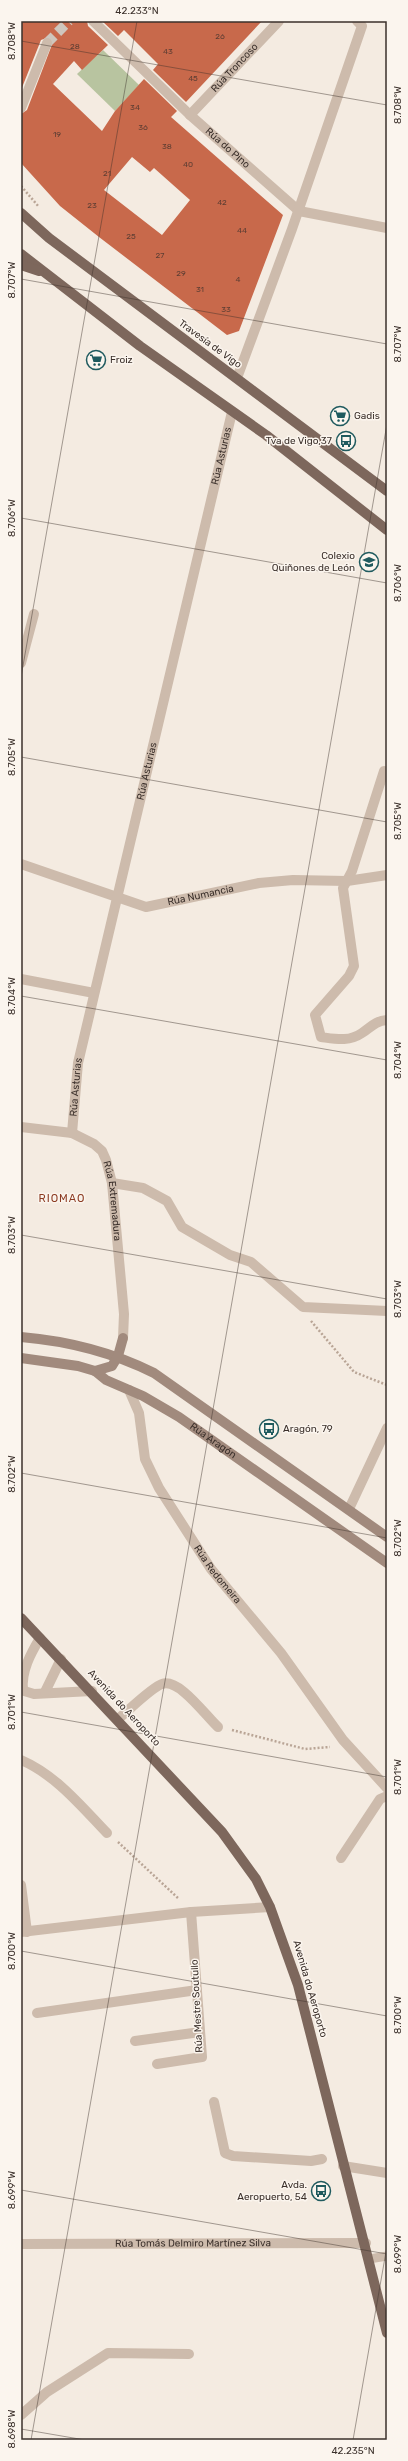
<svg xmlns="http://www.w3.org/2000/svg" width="408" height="2461" font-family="Rubik,sans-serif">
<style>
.green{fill:#b8c4a0}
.building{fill:#c8694b;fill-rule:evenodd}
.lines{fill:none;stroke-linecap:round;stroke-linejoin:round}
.minor-tunnel{stroke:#cfc6bd;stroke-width:10;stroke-dasharray:10 5;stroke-linecap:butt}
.path{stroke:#b9a596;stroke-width:2.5;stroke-dasharray:2 2;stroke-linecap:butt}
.service{stroke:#cdbbac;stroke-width:9}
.minor{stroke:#cdbbac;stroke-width:10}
.secondary{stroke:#a18a7d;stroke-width:10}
.primary{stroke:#7d675c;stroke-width:10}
.ticks{fill:none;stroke:#3b302b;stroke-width:1;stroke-opacity:0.45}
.labels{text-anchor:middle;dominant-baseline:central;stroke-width:3;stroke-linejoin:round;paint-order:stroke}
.number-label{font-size:8px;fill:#5e3e33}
.street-label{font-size:10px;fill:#3b302b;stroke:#fbf5ee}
.poi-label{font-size:10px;fill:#3b302b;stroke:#fbf5ee;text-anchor:start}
.neighbourhood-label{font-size:11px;letter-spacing:1px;fill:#8c3b22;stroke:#fbf5ee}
.neatline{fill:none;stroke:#3b302b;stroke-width:1.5}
.ticks-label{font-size:10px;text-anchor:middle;fill:#3b302b}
</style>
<rect width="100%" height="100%" fill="#f4ebe1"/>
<path class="green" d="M103 50 139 85 115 111 77 74Z"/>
<g class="building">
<path d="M21 21H87L88 26 108 45 82 70 74 61 53 84 102 131 115 111 144 79 177 111 171 117 283 215 239 331 227 335 99 237 60 206 21 163V114L27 110 53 42 49 37 41 40 21 90ZM132 157 150 172 154 168 190 200 162 235 104 190Z"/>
<path d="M102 21H262L186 102 153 70 158 64 124 30 118 36Z"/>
</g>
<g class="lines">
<path class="minor-tunnel" d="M47 43 69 21"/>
<g class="path">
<path d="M21 186 39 207"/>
<path d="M311 1321 354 1372 387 1385"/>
<path d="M232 1730 305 1749 330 1747"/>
<path d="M118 1842 179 1899"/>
</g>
<path class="service" d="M369 2259 387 2256"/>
<g class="minor">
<path id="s1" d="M93 21 190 115 299 211 387 228"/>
<path d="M21 108 47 43"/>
<path id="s2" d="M190 115 279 21"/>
<path d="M237 378 292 229 362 26 357 21"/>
<path d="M21 663 34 614"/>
<path d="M384 771 352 871 343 888 354 966 349 976 315 1015 321 1037C336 1039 349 1042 362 1033 371 1027 375 1021 387 1020"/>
<path id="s3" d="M21 864 146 907 259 883 293 880 347 881 387 875"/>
<path d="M21 979 94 993"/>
<path id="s4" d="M21 1127 72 1133 94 1144 102 1151 106 1160 112 1183 124 1314 123 1338"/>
<path id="s5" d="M72 1133 78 1063 232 412"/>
<path d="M112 1183 143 1188 167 1201 182 1227 230 1255 251 1262 303 1307 387 1311"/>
<path id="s6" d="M129 1390 139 1413 145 1459 159 1488 211 1569 281 1653 343 1740 387 1788"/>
<path d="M349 1509 387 1428"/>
<path d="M21 1690 34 1694 92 1691"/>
<path d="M23 1690C21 1671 31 1653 40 1638"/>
<path d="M45 1692 61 1659"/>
<path d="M118 1719C127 1712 152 1687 162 1684 179 1678 205 1715 218 1727"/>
<path d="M21 1760C56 1775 81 1806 107 1833"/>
<path d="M341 1858 380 1799 387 1796"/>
<path d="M21 1885 27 1932"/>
<path d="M21 1932 191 1912 270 1907"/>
<path d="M37 2013 197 1990"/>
<path d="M135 2041 200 2032"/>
<path d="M157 2064 202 2057 191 1912"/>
<path d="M214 2102 225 2153 233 2156 311 2161 322 2159"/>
<path d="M343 2166 387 2173"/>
<path id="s7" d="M21 2244 366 2243"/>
<path d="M21 2415 47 2392 108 2353 189 2354"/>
</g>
<g class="secondary">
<path d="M21 1337C68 1341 112 1352 154 1373L387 1537"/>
<path id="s8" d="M21 1358 78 1366 95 1371 106 1380 143 1396 179 1417 387 1563"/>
<path d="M95 1371 112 1366 118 1356 123 1338"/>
</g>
<g class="primary">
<path d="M21 213 49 238 387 491"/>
<path d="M21 254 140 346 266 435 387 530"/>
<path d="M21 265 39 271"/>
<path d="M21 1618 222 1832 256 1879 270 1907 298 1985 387 2333"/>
</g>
</g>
<path class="ticks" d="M21 41 387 105M21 279 387 344M21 518 387 583M21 677 137 21M21 757 387 822M21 996 387 1060M21 1235 387 1299M21 1473 387 1538M21 1712 387 1777M21 1951 387 2016M21 2190 387 2254M21 2429 85 2440M31 2440 387 424M353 2440 387 2246"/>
<defs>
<g id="supermarket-ring" transform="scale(1)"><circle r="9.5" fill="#fbf5ee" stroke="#1f5a5e" stroke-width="1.5"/><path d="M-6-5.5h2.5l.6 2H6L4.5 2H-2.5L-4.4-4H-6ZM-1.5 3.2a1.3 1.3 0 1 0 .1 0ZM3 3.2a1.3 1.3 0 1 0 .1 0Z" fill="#1f5a5e"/></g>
<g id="bus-ring" transform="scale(1)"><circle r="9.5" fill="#fbf5ee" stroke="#1f5a5e" stroke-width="1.5"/><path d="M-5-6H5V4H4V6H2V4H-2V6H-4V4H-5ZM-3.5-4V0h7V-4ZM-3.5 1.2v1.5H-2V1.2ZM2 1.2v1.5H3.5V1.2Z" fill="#1f5a5e"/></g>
<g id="school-ring" transform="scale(1)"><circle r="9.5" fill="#fbf5ee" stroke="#1f5a5e" stroke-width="1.5"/><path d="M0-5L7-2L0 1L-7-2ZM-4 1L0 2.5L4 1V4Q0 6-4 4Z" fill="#1f5a5e"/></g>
</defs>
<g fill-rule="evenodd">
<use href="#supermarket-ring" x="96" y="360"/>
<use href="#supermarket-ring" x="340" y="416"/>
<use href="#bus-ring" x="346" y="441"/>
<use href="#school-ring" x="369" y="562"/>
<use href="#bus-ring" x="269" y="1429"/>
<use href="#bus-ring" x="321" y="2191"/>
</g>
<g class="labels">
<g class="number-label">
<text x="220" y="36">26</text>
<text x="75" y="46">28</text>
<text x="168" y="51">43</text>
<text x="193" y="78">45</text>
<text x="135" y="107">34</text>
<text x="143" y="127">36</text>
<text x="57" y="134">19</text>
<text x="167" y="146">38</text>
<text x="188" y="164">40</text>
<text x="107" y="173">21</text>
<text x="222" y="202">42</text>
<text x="92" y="205">23</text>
<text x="242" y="230">44</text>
<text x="131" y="236">25</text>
<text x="160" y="255">27</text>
<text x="181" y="273">29</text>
<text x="238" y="279">4</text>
<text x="200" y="289">31</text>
<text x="226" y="309">33</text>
</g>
<g class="street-label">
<text stroke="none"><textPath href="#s2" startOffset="65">Rúa Troncoso</textPath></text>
<text stroke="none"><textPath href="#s1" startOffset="185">Rúa do Pino</textPath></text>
<text transform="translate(210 344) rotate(36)">Travesía de Vigo</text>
<text stroke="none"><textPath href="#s5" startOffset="694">Rúa Asturias</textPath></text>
<text stroke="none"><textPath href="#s5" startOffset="370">Rúa Asturias</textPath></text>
<text stroke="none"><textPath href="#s3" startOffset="188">Rúa Numancia</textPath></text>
<text stroke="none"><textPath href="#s5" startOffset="46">Rúa Asturias</textPath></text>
<text stroke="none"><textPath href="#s4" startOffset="138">Rúa Extremadura</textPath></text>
<text stroke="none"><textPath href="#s8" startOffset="213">Rúa Aragón</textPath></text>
<text stroke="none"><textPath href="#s6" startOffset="208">Rúa Redomeira</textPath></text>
<text transform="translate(124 1708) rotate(47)">Avenida do Aeroporto</text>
<text transform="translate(310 1989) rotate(74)">Avenida do Aeroporto</text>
<text transform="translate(197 2006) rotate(-93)">Rúa Mestre Soutullo</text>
<text stroke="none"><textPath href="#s7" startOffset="172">Rúa Tomás Delmiro Martínez Silva</textPath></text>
</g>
<g class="poi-label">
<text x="110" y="360">Froiz</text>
<text x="354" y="416">Gadis</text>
<text x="332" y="441" text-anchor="end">Tva de Vigo,37</text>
<text x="355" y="556" text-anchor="end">Colexio<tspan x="355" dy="12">Quiñones de León</tspan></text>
<text x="283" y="1429">Aragón, 79</text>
<text x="307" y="2185" text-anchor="end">Avda.<tspan x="307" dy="12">Aeropuerto, 54</tspan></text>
</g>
<g class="neighbourhood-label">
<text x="62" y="1198">RIOMAO</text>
</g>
</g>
<rect width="408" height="2461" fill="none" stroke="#fbf5ee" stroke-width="44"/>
<rect x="22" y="22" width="364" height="2417" class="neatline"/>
<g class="ticks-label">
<text x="137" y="14">42.233°N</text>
<text transform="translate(11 41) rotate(-90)" y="4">8.708°W</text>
<text transform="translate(397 105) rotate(-90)" y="4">8.708°W</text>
<text transform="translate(11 280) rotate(-90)" y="4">8.707°W</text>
<text transform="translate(397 344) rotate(-90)" y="4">8.707°W</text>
<text transform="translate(11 518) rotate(-90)" y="4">8.706°W</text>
<text transform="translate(397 583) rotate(-90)" y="4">8.706°W</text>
<text transform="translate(11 757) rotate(-90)" y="4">8.705°W</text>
<text transform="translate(397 821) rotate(-90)" y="4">8.705°W</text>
<text transform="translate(11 996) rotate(-90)" y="4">8.704°W</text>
<text transform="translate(397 1060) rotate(-90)" y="4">8.704°W</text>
<text transform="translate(11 1235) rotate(-90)" y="4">8.703°W</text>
<text transform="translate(397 1299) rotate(-90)" y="4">8.703°W</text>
<text transform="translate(11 1474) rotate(-90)" y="4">8.702°W</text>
<text transform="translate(397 1538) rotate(-90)" y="4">8.702°W</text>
<text transform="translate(11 1712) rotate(-90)" y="4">8.701°W</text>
<text transform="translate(397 1777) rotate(-90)" y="4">8.701°W</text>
<text transform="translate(11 1951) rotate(-90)" y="4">8.700°W</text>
<text transform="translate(397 2015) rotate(-90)" y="4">8.700°W</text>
<text transform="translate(11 2190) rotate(-90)" y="4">8.699°W</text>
<text transform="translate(397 2254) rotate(-90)" y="4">8.699°W</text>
<text transform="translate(11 2429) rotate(-90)" y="4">8.698°W</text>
<text x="353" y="2454">42.235°N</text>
</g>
</svg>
